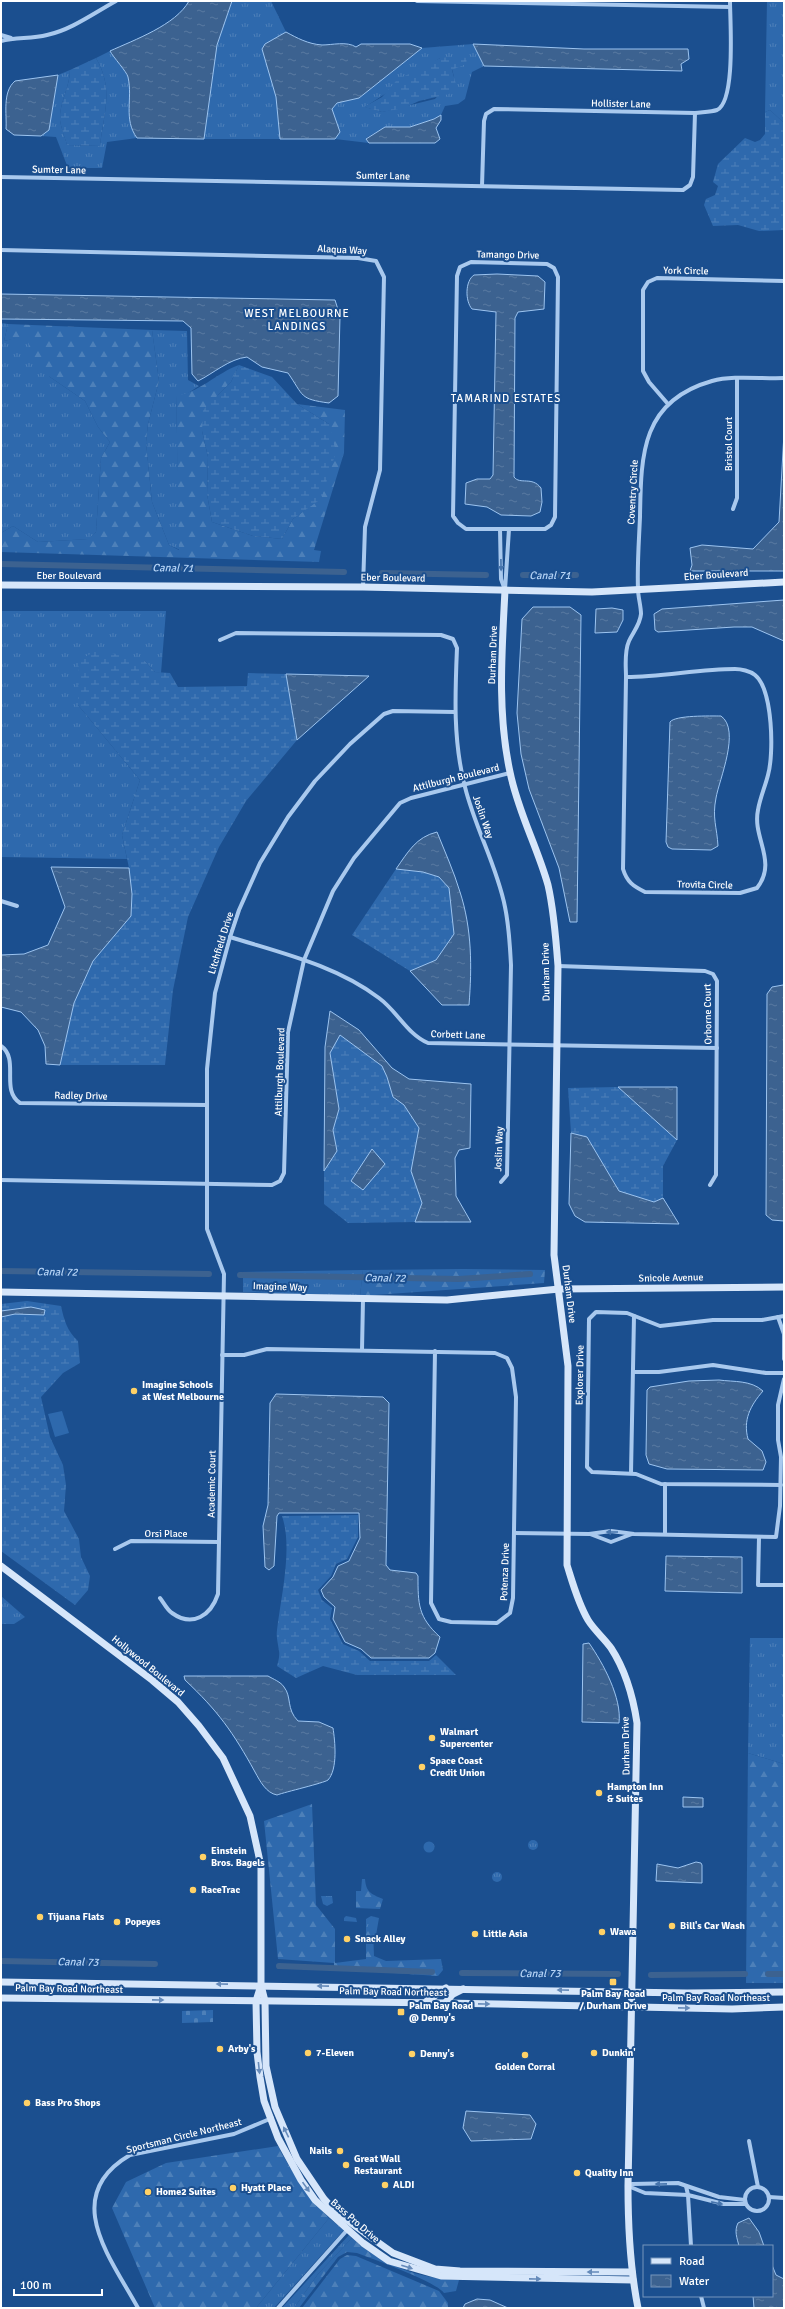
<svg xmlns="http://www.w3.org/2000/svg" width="785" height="2309" font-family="Signika,sans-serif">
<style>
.grass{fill:url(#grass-tufts);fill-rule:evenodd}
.forest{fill:url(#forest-firs)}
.wetland{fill:url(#wetland-marsh)}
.cemetery{fill:url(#cemetery-stones)}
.pitch{fill:#2e69ad}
.water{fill:url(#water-ripples);stroke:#9cc4f0}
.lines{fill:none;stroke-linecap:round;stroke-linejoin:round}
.canal{stroke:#3c6290;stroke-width:6}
.street{stroke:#a9c9ee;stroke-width:4}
.secondary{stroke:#d6e6fa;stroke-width:7}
.oneway{fill:#4674ac}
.oneway2{fill:#668bba}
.poi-dot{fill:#ffd166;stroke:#1b4f8f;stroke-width:1.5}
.labels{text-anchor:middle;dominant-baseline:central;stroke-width:4;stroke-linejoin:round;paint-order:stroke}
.street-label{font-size:10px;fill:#fff;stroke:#1b4f8f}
.poi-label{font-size:10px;font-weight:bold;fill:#fff;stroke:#1b4f8f;text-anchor:start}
.neighbourhood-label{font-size:11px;letter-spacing:1px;fill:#fff;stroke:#1b4f8f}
.water-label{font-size:11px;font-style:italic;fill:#b5d3f5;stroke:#1b4f8f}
</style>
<defs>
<pattern id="grass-tufts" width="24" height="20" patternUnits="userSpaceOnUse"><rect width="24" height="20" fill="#2e69ad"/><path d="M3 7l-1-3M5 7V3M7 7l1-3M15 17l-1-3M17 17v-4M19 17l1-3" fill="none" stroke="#4d80b9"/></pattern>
<pattern id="forest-firs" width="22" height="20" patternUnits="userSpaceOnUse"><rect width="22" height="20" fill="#2e69ad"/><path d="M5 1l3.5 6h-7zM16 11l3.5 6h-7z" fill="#4d80b9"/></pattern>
<pattern id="wetland-marsh" width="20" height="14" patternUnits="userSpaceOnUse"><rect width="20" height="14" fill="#2e69ad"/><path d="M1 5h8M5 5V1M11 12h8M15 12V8" fill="none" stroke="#4d80b9"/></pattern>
<pattern id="cemetery-stones" width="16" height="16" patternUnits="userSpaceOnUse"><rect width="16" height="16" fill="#2e69ad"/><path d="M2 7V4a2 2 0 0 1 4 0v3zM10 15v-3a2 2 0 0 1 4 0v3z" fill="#4d80b9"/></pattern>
<pattern id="water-ripples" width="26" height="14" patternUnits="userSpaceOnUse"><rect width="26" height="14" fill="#3c6290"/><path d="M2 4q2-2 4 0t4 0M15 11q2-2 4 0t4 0" fill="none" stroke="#597aa1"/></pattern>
</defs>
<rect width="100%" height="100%" fill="#1b4f8f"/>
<g class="grass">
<path d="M232 1H271L286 32 265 44 276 97 280 139H204L217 45Z"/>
<path d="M767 1H784V123L770 110 765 112Z"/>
<path d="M473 44 484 66 472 72 465 99 458 104 445 106 441 115 434 119 410 127H385L366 138 369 143 335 139 340 132 332 109 337 103 359 98 422 48ZM440 58 465 64 452 69 454 77 435 99 382 112 365 107Z"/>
<path d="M110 51C113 57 127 72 128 77 133 99 123 119 137 138L107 142 102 168H68L56 137 41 136 49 130 58 75 70 70C70 87 59 103 60 120 61 128 65 137 67 145L100 146C104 112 114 89 96 58Z"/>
<path d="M1 323 8 324 4 341 27 335 50 377 85 401 98 427 110 442 101 458 96 532 89 539 38 542 13 526 1 533Z"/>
<path d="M152 330 187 331 188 380 199 386 185 395H176L180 550 169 545 152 502 146 442 148 424 159 381Z"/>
<path d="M1 611H166L161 673 155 672 144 660 78 705 140 780 122 835 127 859 1 857Z"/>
<path d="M363 1270 360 1296 243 1292V1272Z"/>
<path d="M1 1596 25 1617 14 1624H1Z"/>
<path d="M750 1638H784V1764L748 1753Z"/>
<circle cx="533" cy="1845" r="5"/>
<circle cx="429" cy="1847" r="5.5"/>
<circle cx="497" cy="1877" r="5"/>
<path d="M321 1896H332L333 1903 327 1906 323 1904Z"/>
<path d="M346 1916 356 1918 357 1922 344 1921V1918Z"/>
<path d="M371 1916 379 1918 376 1935 373 1936 372 1930H366V1919Z"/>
<path d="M329 2218 344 2230 274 2308H256Z"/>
<path d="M349 2235 352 2238 318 2274 294 2308H282Z"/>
</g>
<g class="forest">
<path d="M8 324 152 330 159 381 148 424 146 442 152 502 169 545 179 550 176 395C196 395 218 372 239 365L231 382 218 395 202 431 208 457 207 494 212 522 253 536 282 539 293 519 321 498 329 424 297 404 345 410 344 453 314 550 321 551 319 562 1 552V533L13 526 38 542 88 539 96 532 101 458 110 442 98 427 85 401 50 377 31 356 27 336 4 341Z"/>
<path d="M464 1269 545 1270 544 1283 360 1296 363 1270Z"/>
<path d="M748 1753 784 1764V1983H746Z"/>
<path d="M312 1804 316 1905 335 1929V1963L366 1959V1930H373L374 1956 386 1961 441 1959 443 1970 438 1976 334 1969V1963L278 1959 264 1821Z"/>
<path d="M362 1879H365C366 1892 371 1894 383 1899L380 1909 356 1908V1891H361Z"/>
<path d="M278 2146C292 2173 308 2197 329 2218L256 2308H155L112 2208 126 2182 166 2163Z"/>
<path d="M352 2238C381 2265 420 2279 459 2280L456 2291 444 2293C435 2281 375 2260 357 2253L347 2252 338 2257 299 2308H294L318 2274Z"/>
<path d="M347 2255 356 2256 439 2291 448 2303V2308H302L340 2259Z"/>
</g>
<g class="wetland">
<path d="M452 57 467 58 466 64 452 70 457 88 449 94 419 101 404 108 382 112 364 107 382 97 397 80 440 58Z"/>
<path d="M96 58C114 89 104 112 100 146L67 145C65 138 61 128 60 120 59 103 70 87 70 70Z"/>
<path d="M770 110 784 123V230L759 231 738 225 713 226 704 205 706 199 715 195 718 186 713 182 718 164 745 138 755 142 760 140 765 134V112Z"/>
<path d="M239 365 272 377 297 404 329 424 336 452 321 499 293 519 282 539 253 536 212 522 207 494 208 457 202 431 203 410 231 382Z"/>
<path d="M98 650 144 660 155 672 170 673 178 687 247 686 248 673 286 674 297 740 246 801 219 847 188 917 173 990 165 1065H60L74 1003 93 961 131 916 132 894 129 868 122 835 140 780 78 705 79 660Z"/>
<path d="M396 869 423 872 439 877 449 888 454 934 436 960 410 971 352 935Z"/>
<path d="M340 1035 382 1066 387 1077 393 1097 404 1105 419 1128 411 1171 422 1203 415 1222 348 1223 324 1204V1171L337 1151 333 1130 339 1109 330 1052Z"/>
<path d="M618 1087 677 1140 663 1166V1198L654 1202 619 1191 587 1137 571 1133 568 1088Z"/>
<path d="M27 1301 61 1306C64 1320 67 1331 78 1341L80 1363 63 1373 41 1397 50 1437 63 1465 66 1485 64 1511 79 1539 81 1557 90 1576 88 1590 75 1605 1 1551V1304Z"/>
<path d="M358 1515V1537L347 1559 336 1564 331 1576 318 1590 322 1600 332 1608 330 1619 343 1644 359 1651 370 1661H429L436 1655 456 1675H357L323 1666 296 1678 277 1666C278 1662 280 1656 279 1651 278 1643 276 1638 277 1630 281 1596 293 1548 282 1516Z"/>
</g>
<path class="cemetery" d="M213 2010V2022L182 2023V2011Z"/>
<path class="pitch" d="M62 1411 69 1433 55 1437 48 1414Z"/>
<g class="water">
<path d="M189 1H232L217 45 204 139 137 138C123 119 133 99 128 77 127 72 113 57 110 51 134 40 176 25 189 1Z"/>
<path d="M286 32C297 38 308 44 322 45 332 45 347 41 356 47L361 44H410L422 48 359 98 337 103 332 109 340 132 335 139H280L276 97 262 49 265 44Z"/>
<path d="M473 44 584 49H688L689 59 681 64 682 71 484 66Z"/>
<path d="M58 75 49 130 41 136 14 135 6 129C7 114 2 92 15 81Z"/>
<path d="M441 115V120L436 128 440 139 435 143H369L366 139 385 127H410L434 119Z"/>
<path d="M497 274 538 276 545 282 544 309 518 312 515 318 514 477C520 485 532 476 541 488L542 502 540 512 531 516 501 515 487 507 465 504 466 483 477 479H490L493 475 496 312 472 309C465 301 465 281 474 275Z"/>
<path d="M1 294 335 300 340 316 338 396 329 403C299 399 304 396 288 373L262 367 247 357C229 359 214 373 198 381L192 374 191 328 183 321 1 319Z"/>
<path d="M784 433V571H690L692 565 690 548 702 545 753 549 779 522Z"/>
<path d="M784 600V641L752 627H734L658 632 655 630 654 614 662 609Z"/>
<path d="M533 607H570L581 615 577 922H570L559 868 529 789 521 754 517 713 522 619Z"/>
<path d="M612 608 623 610V620L617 632 595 633 596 609Z"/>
<path d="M286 674 369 676 297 740Z"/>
<path d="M721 716C741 730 719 780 716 798 712 818 717 827 718 846L711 850 672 849 668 847 666 842 670 722C675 715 711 716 721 716Z"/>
<path d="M437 832C445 852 454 872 460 892 472 929 472 967 469 1005H442L410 971 436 960 454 934 449 888 439 877 423 872 396 869C408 852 416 837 437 832Z"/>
<path d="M51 867 129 868 132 894 131 916 93 961 74 1003 60 1065 46 1064 45 1046 38 1030 21 1012 1 1007V955L24 954 48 945 65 907Z"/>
<path d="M783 985 784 986V1221L772 1220 766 1215 767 994 772 987Z"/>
<path d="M330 1011 359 1030 392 1068 409 1079 471 1084 470 1148 459 1150 455 1158 456 1196 471 1222H415L422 1203 411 1171 419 1128 404 1105 393 1097 387 1077 382 1066 340 1035 330 1053 339 1109 333 1130 337 1151 324 1171 325 1047Z"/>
<path d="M677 1087V1140L618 1087Z"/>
<path d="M571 1133 587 1137 619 1191 654 1202 663 1198 679 1224 585 1222 575 1216 569 1204Z"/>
<path d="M372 1149 385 1164 363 1190 351 1181Z"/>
<path d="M31 1307 45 1310 44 1315 15 1314 1 1317V1311Z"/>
<path d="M719 1380C734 1382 751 1380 763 1391 750 1406 743 1420 748 1439L762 1451 766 1462 763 1470 667 1469 649 1464 646 1455 647 1390 650 1387 689 1381Z"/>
<path d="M276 1394 383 1397 389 1403 386 1565 390 1570 416 1573 418 1576C418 1604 418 1617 440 1637L435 1653 429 1658H371L361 1649 345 1642 333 1619 335 1607 324 1597 321 1590 333 1577 338 1566 349 1561 360 1538 359 1513H279L277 1516 274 1566 269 1570 265 1567 263 1526 268 1505 270 1403Z"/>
<path d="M666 1556 742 1557V1593L665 1591Z"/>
<path d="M589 1643C603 1663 622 1698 619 1723L582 1722 583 1644Z"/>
<path d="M184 1676H268C273 1679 281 1682 284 1687 292 1697 286 1709 298 1721L319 1722 333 1728C335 1741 338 1769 328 1780 324 1783 285 1792 277 1795 266 1793 260 1781 255 1772 233 1732 218 1711 185 1680Z"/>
<path d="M683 1797 703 1798V1807H683Z"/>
<path d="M696 1862 701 1863 702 1865V1883L656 1881 657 1864 678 1868Z"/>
<path d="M466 2111 530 2115 536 2124 531 2139 471 2141 463 2128Z"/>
<path d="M749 2218 759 2232 764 2246H739C737 2238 734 2231 738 2223Z"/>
<path d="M772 2265 776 2275 784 2279V2308H754L753 2296H772Z"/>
<path d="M477 2299 490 2300 508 2308H463L465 2304Z"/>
</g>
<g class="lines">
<g class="canal">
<path d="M1 564 344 572"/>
<path d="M382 573 486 575"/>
<path d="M523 575H576"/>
<path d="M1 1271 209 1274"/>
<path d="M240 1275 459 1279 530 1274"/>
<path d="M1 1961 155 1964"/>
<path d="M279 1966 432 1972"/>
<path d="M462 1973 618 1974"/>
<path d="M768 1974H784"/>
<path d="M651 1975 745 1974"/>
</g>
<g class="street">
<path d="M417 1 730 7"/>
<path d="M1 35 11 38"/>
<path d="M1 41C16 37 31 39 47 35 71 30 94 13 116 1"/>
<path d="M1 177 683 190 690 185 693 177 695 113"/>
<path d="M482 186 484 121 486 114 494 109 695 113C702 112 711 112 717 110 736 101 730 21 730 1"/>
<path d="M1 250 358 258 376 261 384 277 380 470 365 527 363 587"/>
<path d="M471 262 547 264 554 268 558 277 555 517 551 525 545 529H466L458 523 453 516 457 276 460 267Z"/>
<path d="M668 404 649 382 643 371V290L648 282 657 278 784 281"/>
<path d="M733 509 737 498V379"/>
<path d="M500 529 501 579 505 590"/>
<path d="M505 590 509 529"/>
<path d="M220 640 236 633 441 635 453 639 457 648C455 695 453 741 465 787 475 828 497 866 505 907 509 926 510 945 511 965L507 1175 501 1182"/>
<path d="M626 677C662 677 699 669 735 669 741 669 750 671 755 675 773 690 774 754 768 775 765 787 760 798 758 810 752 838 778 861 757 888L740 893 645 892C633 886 627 882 623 869L626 677C626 666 624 652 629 641 633 632 640 625 641 614 641 606 638 597 638 589 637 565 639 541 640 517 641 455 641 401 712 381 733 375 761 379 784 378"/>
<path d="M1 901 17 906"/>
<path d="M230 937C281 953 335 965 379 998 397 1011 408 1035 428 1043L717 1048"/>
<path d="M558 966 705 971 713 974 717 981 716 1175 710 1185"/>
<path d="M1 1046C20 1059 0 1090 20 1103L207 1105"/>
<path d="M1 1180 272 1185 280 1181 284 1173 288 1032 304 960 333 891 354 858 400 803 411 798 510 773"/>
<path d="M778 1317 784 1334V1359"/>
<path d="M362 1350 363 1299"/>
<path d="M222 1355H244L267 1349 495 1353 507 1358 512 1368 516 1397 513 1598 510 1613 497 1623 451 1622 439 1619 431 1603 435 1351"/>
<path d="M633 1372H659L713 1365 766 1373H784"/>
<path d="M631 1473 634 1316"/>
<path d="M665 1484V1534"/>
<path d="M781 1485 661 1484 636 1474 592 1472 587 1467 589 1319 596 1312 627 1313 660 1326 713 1320H762L784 1316"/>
<path d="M514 1533 589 1534 611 1531 634 1534 776 1537 780 1506 781 1457 778 1440V1405L784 1379"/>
<path d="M590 1534 611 1542 632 1534"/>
<path d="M759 1537 758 1585H784"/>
<path d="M115 1549 131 1541 219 1542"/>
<path d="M160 1598C164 1603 167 1610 172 1613 193 1628 211 1615 218 1594L224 1274 207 1229V1069L215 993 230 937 239 910 260 863 288 817 315 781 350 744 384 714 393 711 455 712"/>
<path d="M749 2141 758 2187"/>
<path d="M628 2186 645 2193 688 2195 724 2204H746"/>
<path d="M628 2186 632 2184 678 2183 719 2197 745 2200"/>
<path d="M686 2186 688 2195 691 2246"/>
<circle cx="757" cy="2199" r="12"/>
<path d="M769 2197 784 2198"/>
<path d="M701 2296 704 2308"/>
<path d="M138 2308C110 2257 60 2196 130 2155L234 2134 272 2118"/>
<path d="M278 2308 348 2229"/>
</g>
<g class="secondary">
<path d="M1 585 363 587 592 592 784 582"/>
<path d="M505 590C502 651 497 712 510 772 518 812 537 846 548 885 554 911 556 939 558 966L554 1255 568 1366 567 1565C573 1584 578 1603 588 1620 594 1630 604 1638 611 1648 626 1671 633 1696 637 1723L628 2186C628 2227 630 2268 638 2308"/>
<path d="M1 1292 447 1300 559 1289 784 1287"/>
<path d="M1 1566 152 1680 178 1702 199 1726 223 1758 250 1816 261 1866V1985L265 2001 266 2066 275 2107 297 2159 324 2199 337 2213 393 2253 435 2269 460 2271 632 2272"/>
<path d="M1 1982 687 1993 784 1992"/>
<path d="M261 1985 256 2001 257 2052 260 2077 264 2101 278 2138 301 2180 315 2200 363 2243 389 2261 441 2276 633 2280"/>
<path d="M1 1998 445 2003 732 2009 784 2007"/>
<path d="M427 2001 446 1988"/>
<path d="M445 2003 453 1994 463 1989"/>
</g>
</g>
<defs><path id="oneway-solid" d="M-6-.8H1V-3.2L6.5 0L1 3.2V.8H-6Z"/></defs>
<g class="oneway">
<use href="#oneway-solid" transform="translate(501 565) rotate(89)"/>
<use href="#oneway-solid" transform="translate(612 1532) rotate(-180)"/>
<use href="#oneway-solid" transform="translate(661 2184) rotate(179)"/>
<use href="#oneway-solid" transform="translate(717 2203) rotate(11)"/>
</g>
<g class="oneway2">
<use href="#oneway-solid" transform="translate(222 1984) rotate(-179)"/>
<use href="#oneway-solid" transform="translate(323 1986) rotate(-179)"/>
<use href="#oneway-solid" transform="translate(563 1990) rotate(-179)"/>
<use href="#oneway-solid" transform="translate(158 2000) rotate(1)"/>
<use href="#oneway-solid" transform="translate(484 2004) rotate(1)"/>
<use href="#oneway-solid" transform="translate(684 2008) rotate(1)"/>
<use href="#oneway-solid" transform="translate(259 2068) rotate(84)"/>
<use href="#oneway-solid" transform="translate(286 2132) rotate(-116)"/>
<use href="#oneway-solid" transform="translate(306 2187) rotate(55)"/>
<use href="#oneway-solid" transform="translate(407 2267) rotate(18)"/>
<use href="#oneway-solid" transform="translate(593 2272) rotate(-180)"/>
<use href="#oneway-solid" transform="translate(535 2279) rotate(1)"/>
</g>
<g class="poi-dot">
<circle cx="134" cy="1391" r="4"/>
<circle cx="432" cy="1738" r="4"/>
<circle cx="422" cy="1767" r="4"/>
<circle cx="599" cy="1793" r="4"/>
<circle cx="203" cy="1857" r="4"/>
<circle cx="193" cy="1890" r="4"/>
<circle cx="40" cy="1917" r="4"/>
<circle cx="117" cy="1922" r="4"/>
<circle cx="672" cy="1926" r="4"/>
<circle cx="602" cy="1932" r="4"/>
<circle cx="475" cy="1934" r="4"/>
<circle cx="347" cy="1939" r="4"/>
<rect x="609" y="1978" width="8" height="8" rx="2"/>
<rect x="397" y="2008" width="8" height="8" rx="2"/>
<circle cx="220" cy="2049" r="4"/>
<circle cx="308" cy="2053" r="4"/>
<circle cx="594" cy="2053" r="4"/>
<circle cx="412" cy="2054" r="4"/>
<circle cx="525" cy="2055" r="4"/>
<circle cx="27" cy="2103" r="4"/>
<circle cx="340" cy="2151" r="4"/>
<circle cx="346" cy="2165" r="4"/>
<circle cx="577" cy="2173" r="4"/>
<circle cx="385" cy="2185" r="4"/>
<circle cx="233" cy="2188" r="4"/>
<circle cx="148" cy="2192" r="4"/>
</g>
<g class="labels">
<g class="street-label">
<text transform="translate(621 104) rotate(1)">Hollister Lane</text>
<text transform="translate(59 170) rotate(1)">Sumter Lane</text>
<text transform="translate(383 176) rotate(1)">Sumter Lane</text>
<text transform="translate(342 250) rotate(3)">Alaqua Way</text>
<text transform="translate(508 255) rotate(1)">Tamango Drive</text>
<text transform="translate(686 271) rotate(1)">York Circle</text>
<text transform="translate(729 444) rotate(-90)">Bristol Court</text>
<text transform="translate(633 492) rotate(-87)">Coventry Circle</text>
<text transform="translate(716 575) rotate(-4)">Eber Boulevard</text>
<text x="69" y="576">Eber Boulevard</text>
<text transform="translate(393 578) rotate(1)">Eber Boulevard</text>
<text transform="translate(493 655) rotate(-88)">Durham Drive</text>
<text transform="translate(456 778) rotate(-14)">Attilburgh Boulevard</text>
<text transform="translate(483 817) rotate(71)">Joslin Way</text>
<text transform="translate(705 885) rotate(1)">Trovita Circle</text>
<text transform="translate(221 943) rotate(-73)">Litchfield Drive</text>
<text transform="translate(546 972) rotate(-91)">Durham Drive</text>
<text transform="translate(708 1014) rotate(-91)">Orborne Court</text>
<text transform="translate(458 1035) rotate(2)">Corbett Lane</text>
<text transform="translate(280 1072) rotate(-88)">Attilburgh Boulevard</text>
<text transform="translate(81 1096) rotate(1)">Radley Drive</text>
<text transform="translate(499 1149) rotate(-88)">Joslin Way</text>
<text transform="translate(671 1278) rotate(-1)">Snicole Avenue</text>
<text transform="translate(280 1287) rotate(2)">Imagine Way</text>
<text transform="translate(569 1294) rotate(83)">Durham Drive</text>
<text transform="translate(580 1375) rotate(-89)">Explorer Drive</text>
<text transform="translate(212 1484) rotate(-89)">Academic Court</text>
<text x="166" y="1534">Orsi Place</text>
<text transform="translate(505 1572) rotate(-88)">Potenza Drive</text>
<text transform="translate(148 1666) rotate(39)">Hollywood Boulevard</text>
<text transform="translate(626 1746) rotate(-91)">Durham Drive</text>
<text transform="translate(69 1989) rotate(1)">Palm Bay Road Northeast</text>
<text transform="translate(393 1992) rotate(1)">Palm Bay Road Northeast</text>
<text x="716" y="1998">Palm Bay Road Northeast</text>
<text transform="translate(184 2136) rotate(-14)">Sportsman Circle Northeast</text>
<text transform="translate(355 2221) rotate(41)">Bass Pro Drive</text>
</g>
<g class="poi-label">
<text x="142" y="1385">Imagine Schools<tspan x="142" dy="12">at West Melbourne</tspan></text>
<text x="440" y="1732">Walmart<tspan x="440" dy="12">Supercenter</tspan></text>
<text x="430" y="1761">Space Coast<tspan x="430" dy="12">Credit Union</tspan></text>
<text x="607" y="1787">Hampton Inn<tspan x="607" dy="12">&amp; Suites</tspan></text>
<text x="211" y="1851">Einstein<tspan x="211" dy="12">Bros. Bagels</tspan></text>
<text x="201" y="1890">RaceTrac</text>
<text x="48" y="1917">Tijuana Flats</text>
<text x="125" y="1922">Popeyes</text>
<text x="680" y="1926">Bill's Car Wash</text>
<text x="610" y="1932">Wawa</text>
<text x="483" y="1934">Little Asia</text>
<text x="355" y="1939">Snack Alley</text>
<text x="613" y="1994" text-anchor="middle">Palm Bay Road<tspan x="613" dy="12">/ Durham Drive</tspan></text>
<text x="409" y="2006">Palm Bay Road<tspan x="409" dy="12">@ Denny's</tspan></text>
<text x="228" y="2049">Arby's</text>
<text x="316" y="2053">7-Eleven</text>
<text x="602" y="2053">Dunkin'</text>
<text x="420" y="2054">Denny's</text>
<text x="525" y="2067" text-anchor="middle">Golden Corral</text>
<text x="35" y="2103">Bass Pro Shops</text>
<text x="332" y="2151" text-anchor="end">Nails</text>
<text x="354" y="2159">Great Wall<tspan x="354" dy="12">Restaurant</tspan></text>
<text x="585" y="2173">Quality Inn</text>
<text x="393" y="2185">ALDI</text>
<text x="241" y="2188">Hyatt Place</text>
<text x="156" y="2192">Home2 Suites</text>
</g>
<g class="neighbourhood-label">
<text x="297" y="313">WEST MELBOURNE<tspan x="297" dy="13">LANDINGS</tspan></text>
<text x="506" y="398">TAMARIND ESTATES</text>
</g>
<g class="water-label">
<text transform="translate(173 568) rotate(1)">Canal 71</text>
<text x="550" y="575">Canal 71</text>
<text transform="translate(57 1272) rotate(1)">Canal 72</text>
<text transform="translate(385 1278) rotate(1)">Canal 72</text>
<text transform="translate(78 1962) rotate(1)">Canal 73</text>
<text x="540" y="1973">Canal 73</text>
</g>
</g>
<rect width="785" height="2309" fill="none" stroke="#ffffff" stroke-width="4"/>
<rect x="643" y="2245" width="130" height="52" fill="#1b4f8f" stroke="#7695bc"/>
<rect x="651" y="2258" width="20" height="6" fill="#d6e6fa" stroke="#7695bc"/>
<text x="679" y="2265" font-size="12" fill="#ffffff">Road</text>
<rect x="651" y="2275" width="20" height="12" fill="url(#water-ripples)" stroke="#7695bc"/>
<text x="679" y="2285" font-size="12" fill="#ffffff">Water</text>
<path d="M14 2289v6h88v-6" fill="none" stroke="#ffffff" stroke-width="2"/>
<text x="20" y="2289" font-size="12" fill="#ffffff" stroke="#1b4f8f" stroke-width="3" paint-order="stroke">100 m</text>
</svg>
